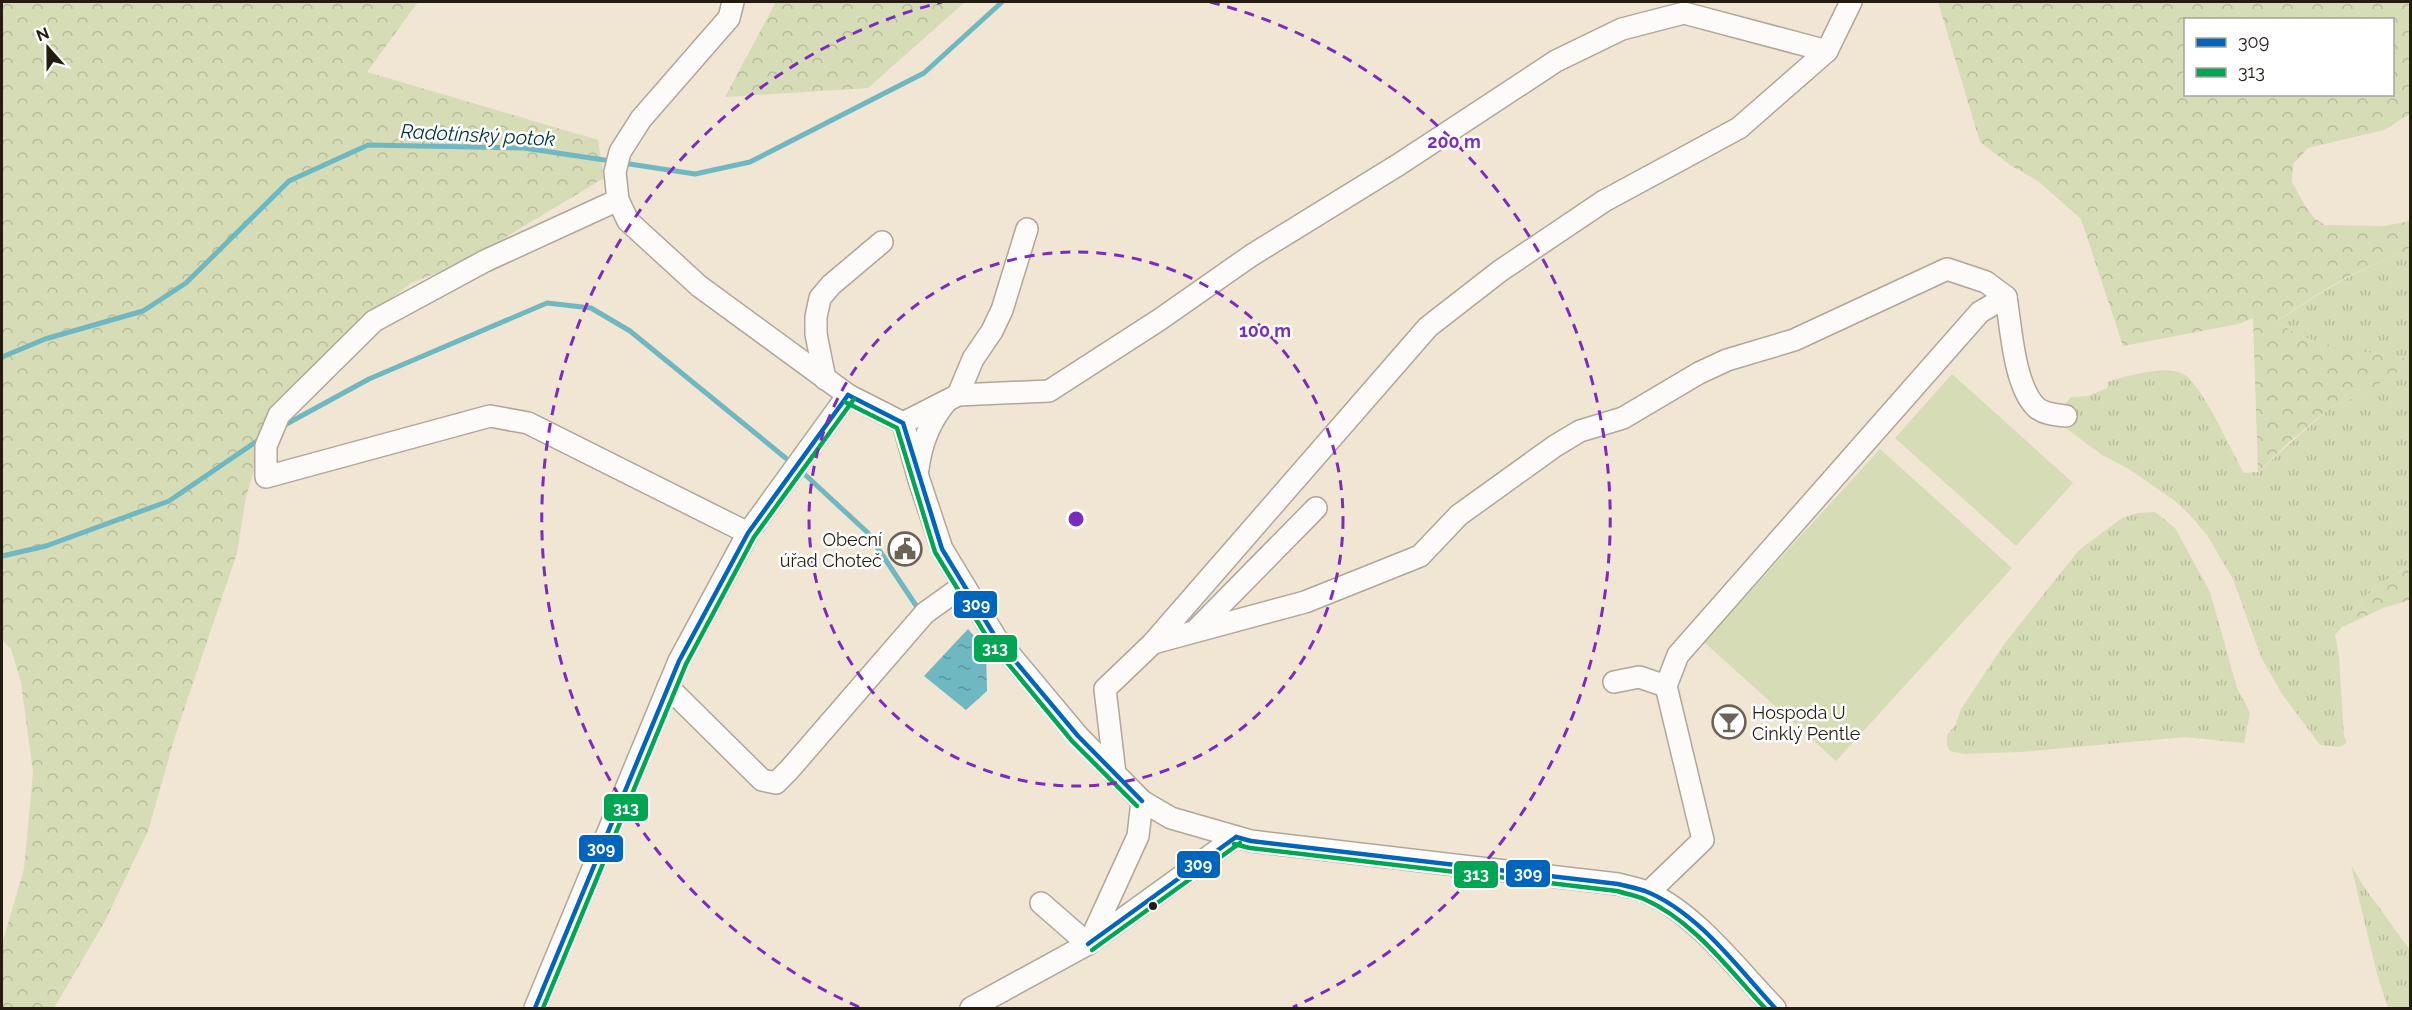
<svg xmlns="http://www.w3.org/2000/svg" width="2412" height="1010" font-family="Raleway,sans-serif">
<style>
.grass{fill:url(#grass-tufts)}
.forest{fill:url(#forest-crowns);fill-rule:evenodd}
.garden{fill:#d6dcb6}
.water{fill:url(#water-ripples)}
.lines{fill:none;stroke-linecap:round;stroke-linejoin:round}
.stream{stroke:#6fb8c2;stroke-width:5}
.minor-casing{stroke:#b0a699;stroke-width:24}
.minor{stroke:#fdfbf9;stroke-width:21}
.bus-1-casing{stroke:#fff;stroke-width:9}
.bus-2-casing{stroke:#fff;stroke-width:9}
.bus-1{stroke:#0065bd;stroke-width:4.5}
.bus-2{stroke:#00a651;stroke-width:4.5}
.ring{fill:none;stroke:#7b2cbf;stroke-width:3;stroke-dasharray:10 8}
.bus-dot{fill:#241c10;stroke:#fff;stroke-width:2}
.labels{text-anchor:middle;dominant-baseline:central;stroke-width:5;stroke-linejoin:round;paint-order:stroke}
.poi-label{font-size:18px;fill:#241c10;stroke:#fff;text-anchor:end}
.water-label{font-size:20px;font-style:italic;fill:#01353e;stroke:#fff}
.centre{fill:#7b2cbf;stroke:#fff;stroke-width:3}
.ring-label{font-size:18px;text-anchor:middle;font-weight:bold;fill:#7b2cbf;stroke:#fff;stroke-width:5;stroke-linejoin:round;paint-order:stroke}
.line-badge{stroke:#fff;stroke-width:2}
.badge-label{font-size:16px;text-anchor:middle;font-weight:bold;fill:#fff}
</style>
<defs>
<pattern id="grass-tufts" width="24" height="20" patternUnits="userSpaceOnUse" patternTransform="scale(1.5)"><rect width="24" height="20" fill="#d6dcb6"/><path d="M3 7l-1-3M5 7V3M7 7l1-3M15 17l-1-3M17 17v-4M19 17l1-3" fill="none" stroke="#b8bc9b"/></pattern>
<pattern id="forest-crowns" width="20" height="18" patternUnits="userSpaceOnUse" patternTransform="scale(1.5)"><rect width="20" height="18" fill="#d6dcb6"/><path d="M2 6a3 3 0 1 1 6 0M12 15a3 3 0 1 1 6 0" fill="none" stroke="#b8bc9b"/></pattern>
<pattern id="water-ripples" width="26" height="14" patternUnits="userSpaceOnUse" patternTransform="scale(1.5)"><rect width="26" height="14" fill="#6fb8c2"/><path d="M2 4q2-2 4 0t4 0M15 11q2-2 4 0t4 0" fill="none" stroke="#5b959c"/></pattern>
</defs>
<rect width="100%" height="100%" fill="#f1e5d4"/>
<g class="grass">
<path d="M2410 250V355L2405 358C2368 352 2305 347 2278 321 2321 292 2362 266 2410 250Z"/>
<path d="M2410 364V564L2374 588 2335 635 2339 657 2344 736 2347 743 2339 747 2320 745 2282 694 2261 657 2233 579 2207 535 2190 515 2175 501 2129 469 2102 455 2063 426 2057 413 2071 397 2088 396 2107 388 2108 382C2125 376 2169 364 2185 375 2203 387 2232 452 2244 473L2258 472 2331 407 2363 394Z"/>
<path d="M2155 512 2175 528 2210 592 2237 688 2250 713 2244 743 2185 737 2020 752 1964 754 1950 751 1947 745V735L1956 724 1961 709 2005 643 2079 550 2122 518 2138 513Z"/>
<path d="M2351 865 2364 887 2410 950V1008H2388L2377 974Z"/>
</g>
<g class="forest">
<path d="M2 2H418L367 72 598 140 604 178 463 263 411 283 363 321 273 408 246 497 237 553 176 733 148 831 105 921 54 1008H2V944L24 869 33 772 21 682 11 649 2 640Z"/>
<path d="M776 2H965L868 88 725 97Z"/>
<path d="M1938 2H2410V114L2384 130 2308 148 2293 164 2292 182 2304 204 2314 218 2325 225 2384 226 2410 221V250C2362 266 2319 291 2278 321 2304 347 2369 352 2405 358L2410 355V364L2363 394 2331 407 2288 443 2258 472 2253 318 2238 324 2123 346 2081 219 2038 181 2010 165 1980 142ZM2186 20H2392V94H2186Z"/>
<path d="M2410 564V600L2383 608 2342 627 2374 588Z"/>
</g>
<g class="garden">
<path d="M1952 374 2073 483 2016 546 1895 438Z"/>
<path d="M1880 449 2012 568 1836 761 1704 642Z"/>
</g>
<path class="water" d="M968 629 986 650 987 691 966 710 924 676Z"/>
<g class="lines">
<g class="stream">
<path d="M623 163 695 174 750 162 924 73 1002 2"/>
<path d="M2 357 45 339 143 311 186 283 289 181 368 145 524 148 611 161"/>
<path d="M281 427 369 379 547 303 591 308 630 331 793 464"/>
<path d="M800 470 867 532 917 607"/>
<path d="M2 556 46 546 169 501 263 437"/>
</g>
<g class="minor-casing">
<g id="minor">
<path d="M733 2 729 18 641 119 620 152 615 172 618 200 628 221 699 286 848 395 903 423 919 480 942 549 996 638 1078 736 1142 801 1171 818 1251 841 1618 884C1628 887 1639 888 1649 893 1697 915 1739 971 1775 1008"/>
<path d="M1827 51 1851 2"/>
<path d="M618 200 485 261 374 321 279 415 266 446V477L490 416 528 423 748 533"/>
<path d="M825 379 816 334V317L820 298 831 285 882 242"/>
<path d="M958 395 973 359 992 331 1002 310 1027 229"/>
<path d="M903 423 958 395 1049 391 1159 320 1252 255 1398 165 1556 61 1622 29 1684 13 1827 51 1739 128 1604 201 1500 271 1428 327 1153 643 1105 689 1115 774"/>
<path d="M918 469C921 445 930 421 946 402"/>
<path d="M1195 631 1316 508"/>
<path d="M1153 643 1305 602 1420 556 1459 515 1555 446 1580 431 1623 418 1699 373 1727 360 1794 340 1947 269 1986 282 2006 297C2011 327 2014 384 2035 406 2042 414 2056 415 2066 416"/>
<path d="M1614 682 1639 677 1666 686"/>
<path d="M668 687 762 780 776 783 789 770 925 613 964 585"/>
<path d="M1648 893 1703 840 1666 686 1678 655 1980 312 2006 297"/>
<path d="M1041 903 1088 944"/>
<path d="M1089 943 1138 836 1142 801"/>
<path d="M535 1008 679 661 748 533 848 395"/>
<path d="M971 1008 1088 944 1236 837"/>
</g>
</g>
<use href="#minor" class="minor"/>
<g class="bus-1-casing">
<g id="bus-1">
<path d="M848 395 903 423 942 549 996 638 1078 736 1142 801"/>
<path d="M1236 837 1251 841 1618 884C1627 886 1636 888 1645 891 1698 912 1737 967 1775 1008"/>
<path d="M1088 944 1236 837"/>
<path d="M535 1008 679 661 748 533 848 395"/>
</g>
</g>
<g class="bus-2-casing">
<g id="bus-2">
<path d="M845 402 897 428 935 552 990 642 1072 741 1137 806"/>
<path d="M1234 844 1250 848 1617 891C1626 894 1635 895 1644 899 1694 921 1729 970 1765 1008"/>
<path d="M1092 950 1240 843"/>
<path d="M543 1008 686 664 754 537 854 399"/>
</g>
</g>
<use href="#bus-1" class="bus-1"/>
<use href="#bus-2" class="bus-2"/>
</g>
<g class="ring">
<circle cx="1076" cy="519" r="267"/>
<path d="M859 1007A534 534 0 0 1 942 2M1210 2A534 534 0 0 1 1293 1007"/>
</g>
<defs>
<g id="civic-ring" transform="scale(1.725)"><circle r="9.5" fill="#fff" stroke="#6c6255" stroke-width="1.5"/><path d="M-.6-6.5H3V-4.5H.6V-3L4-1V1h2V6H-6V1h2V-1L-.6-3ZM-1.2 2.5V6h2.4V2.5Z" fill="#6c6255"/></g>
<g id="bar-ring" transform="scale(1.725)"><circle r="9.5" fill="#fff" stroke="#6c6255" stroke-width="1.5"/><path d="M-6-5H6L.8 .8V4.5H3.5V6h-7V4.5H-.8V.8Z" fill="#6c6255"/></g>
</defs>
<g fill-rule="evenodd">
<use href="#civic-ring" x="905" y="549"/>
<use href="#bar-ring" x="1729" y="722"/>
</g>
<circle class="bus-dot" cx="1153" cy="906" r="5"/>
<g class="labels">
<g class="poi-label">
<text x="882" y="539">Obecní<tspan x="882" dy="21">úřad Choteč</tspan></text>
<text x="1752" y="712" text-anchor="start">Hospoda U<tspan x="1752" dy="21">Cinklý Pentle</tspan></text>
</g>
<g class="water-label">
<text transform="translate(478 135) rotate(3)">Radotínský potok</text>
</g>
</g>
<circle cx="1076" cy="519" r="9" class="centre"/>
<g class="ring-label">
<text x="1454" y="148">200 m</text>
<text x="1265" y="337">100 m</text>
</g>
<g class="line-badge">
<rect x="953" y="590" width="45" height="29" rx="6" fill="#0065bd"/>
<rect x="973" y="634" width="45" height="29" rx="6" fill="#00a651"/>
<rect x="603" y="793" width="46" height="29" rx="6" fill="#00a651"/>
<rect x="578" y="834" width="46" height="29" rx="6" fill="#0065bd"/>
<rect x="1176" y="850" width="45" height="29" rx="6" fill="#0065bd"/>
<rect x="1505" y="859" width="46" height="29" rx="6" fill="#0065bd"/>
<rect x="1453" y="860" width="46" height="29" rx="6" fill="#00a651"/>
</g>
<g class="badge-label">
<text x="976" y="610">309</text>
<text x="995" y="654">313</text>
<text x="626" y="814">313</text>
<text x="601" y="854">309</text>
<text x="1198" y="870">309</text>
<text x="1528" y="879">309</text>
<text x="1476" y="880">313</text>
</g>
<rect width="2412" height="1010" fill="none" stroke="#241c10" stroke-width="6"/>
<rect x="2184" y="18" width="210" height="78" fill="#ffffff" stroke="#a7a49f" stroke-width="1.5"/>
<rect x="2196" y="38" width="30" height="9" fill="#0065bd" stroke="#a7a49f" stroke-width="1.5"/>
<text x="2238" y="48" font-size="18" fill="#241c10">309</text>
<rect x="2196" y="68" width="30" height="9" fill="#00a651" stroke="#a7a49f" stroke-width="1.5"/>
<text x="2238" y="78" font-size="18" fill="#241c10">313</text>
<g transform="translate(48 48) rotate(339)" stroke="#ffffff" stroke-width="4.5" paint-order="stroke">
<path d="M0-4.5L10 22L0 15L-10 22Z" fill="#241c10"/>
<text y="-9" font-size="16" font-weight="bold" text-anchor="middle" fill="#241c10">N</text>
</g>
</svg>
